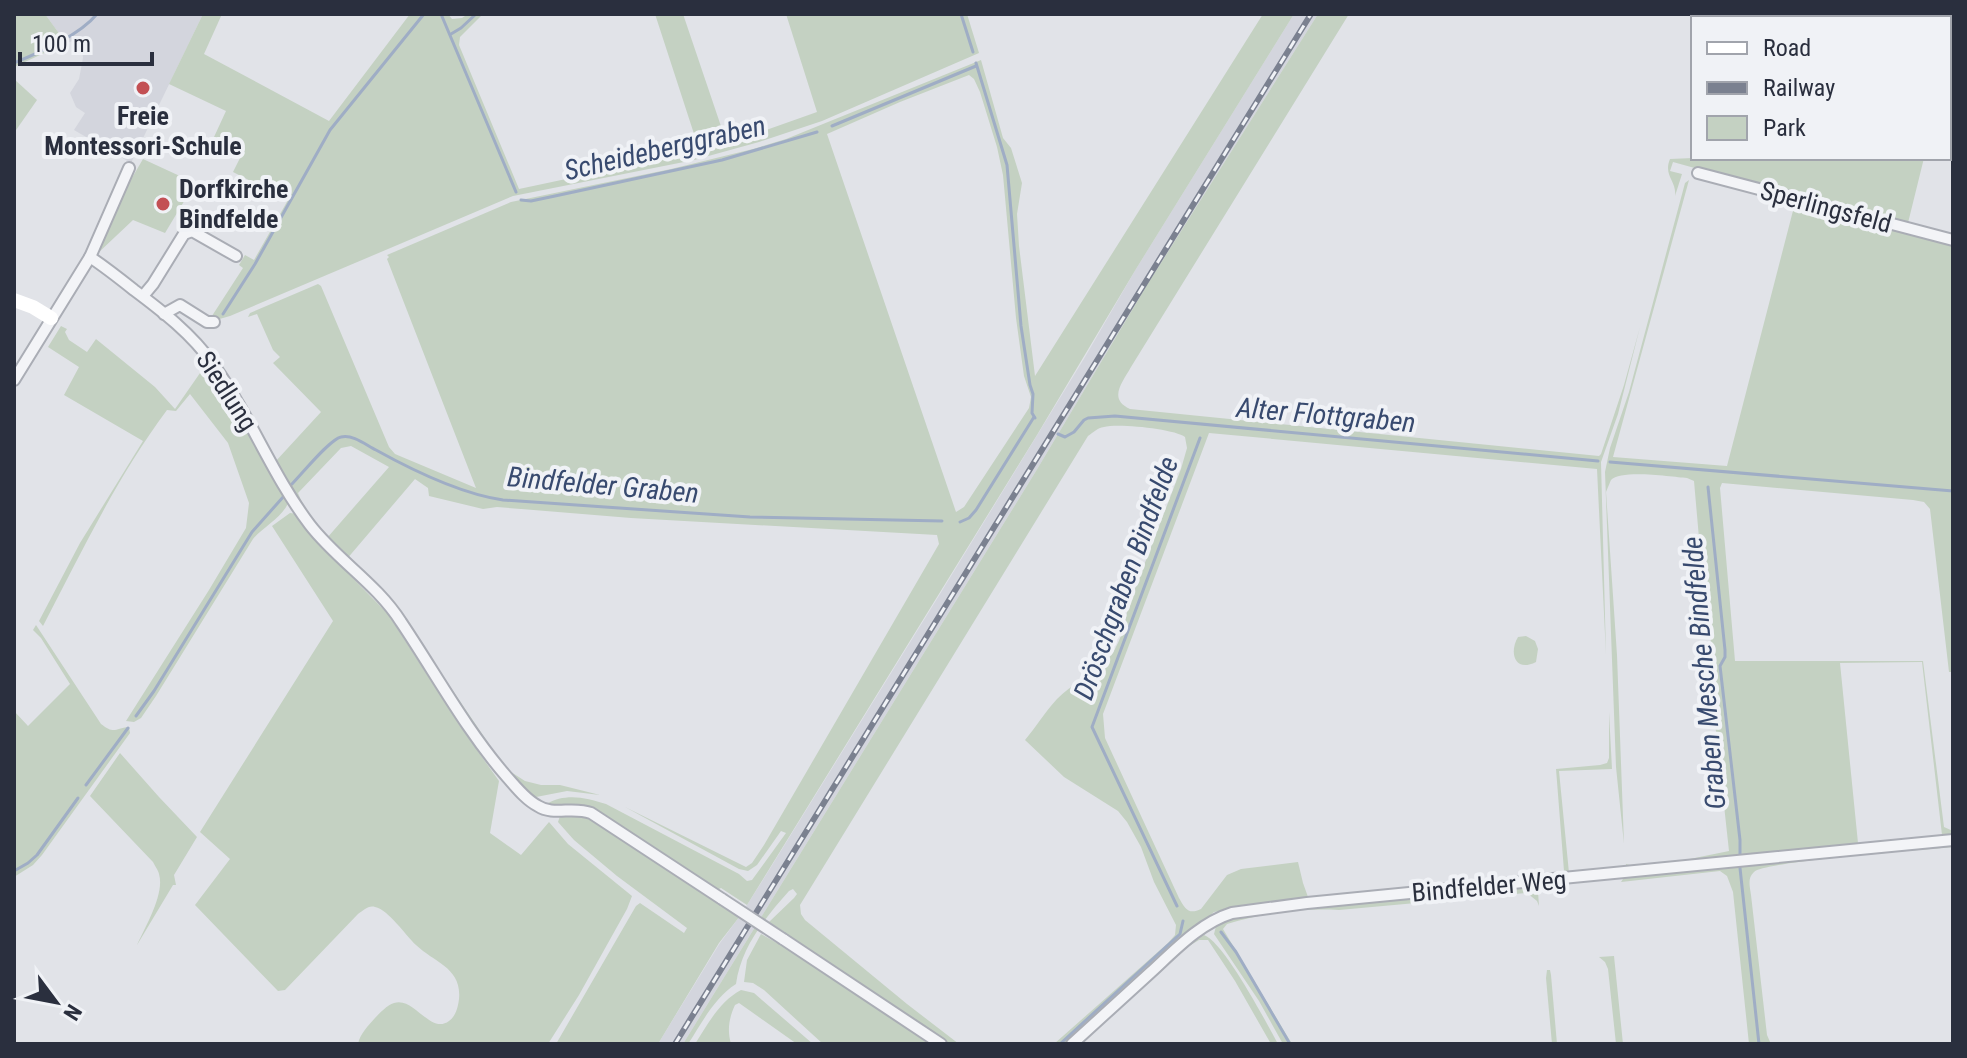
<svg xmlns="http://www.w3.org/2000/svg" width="1967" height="1058" font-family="'Roboto Condensed',sans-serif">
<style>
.built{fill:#d3d5dd}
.green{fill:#c4d1c2;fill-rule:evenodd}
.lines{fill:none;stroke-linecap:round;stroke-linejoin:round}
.stream{stroke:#9fadc5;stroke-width:3}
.street-casing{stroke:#aaadb5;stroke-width:14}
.street{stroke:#f3f4f7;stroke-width:10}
.secondary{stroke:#fff;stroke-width:14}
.rail-casing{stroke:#7b8190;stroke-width:6}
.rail{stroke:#f0f2f6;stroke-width:3;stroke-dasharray:9;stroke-linecap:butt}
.street-bridge-casing{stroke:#aaadb5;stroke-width:14;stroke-linecap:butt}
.street-bridge{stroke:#f3f4f7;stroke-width:10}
.poi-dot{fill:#c35054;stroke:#f0f2f6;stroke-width:3}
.labels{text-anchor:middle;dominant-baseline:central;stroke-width:8;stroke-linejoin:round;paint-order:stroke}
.poi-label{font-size:26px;font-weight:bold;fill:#2a2f3e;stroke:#f0f2f6}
.street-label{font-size:26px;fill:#2a2f3e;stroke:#f0f2f6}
.water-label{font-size:28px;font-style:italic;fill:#384a6f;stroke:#f0f2f6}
</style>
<rect width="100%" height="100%" fill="#e1e3e8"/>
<g class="built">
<path d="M45 14H203L131 163 74 130 85 113 76 107 70 93 79 79 83 58 82 48 76 40 66 43Z"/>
<path d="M1294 14H1318L1147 285 1036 471 683 1044H658L720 943 740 916 761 883 940 594 1085 357 1136 269Z"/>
</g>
<g class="green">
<path d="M14 14H45L66 43 14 67Z"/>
<path d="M203 14H222L204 54 329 121 410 14H448L452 19 462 18 468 14H483L460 37 459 45 519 189 693 152 696 140 655 14H683L727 144 817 112 786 14H967L979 53 822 121 759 142 694 160 513 196 230 316 216 320 210 319 243 268 239 265 245 255 254 260 288 200 233 172 243 152 214 137 226 111 169 84Z"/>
<path d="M1263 14H1294L1136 269 1037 435 747 905 721 888 717 890 590 808C575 802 562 808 546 806V804C565 793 585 797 606 804L739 874 747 881 752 880 786 833 781 831 757 865 748 871 739 869 625 807 746 867 752 863 764 845 939 544 937 535 631 518 497 507 483 509 429 496 428 488 415 479 346 560 327 538 389 467 351 446 341 448 298 493 306 512 275 462 321 412 273 363 280 357 273 350 257 314 248 317 250 313 318 284 321 286 389 447 395 454 476 488 387 259 389 257 387 255 511 202 671 169 753 149 786 139 981 60 1003 138 1011 148 1022 183 1017 214 1019 246 1035 376ZM969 75 974 79 980 92 997 147 1003 175 1016 318 1024 376 1031 397 1029 408 964 507 956 512 827 134 900 102Z"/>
<path d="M1318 14H1349L1131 367C1122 383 1108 399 1130 409L1599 456 1601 454 1624 385 1640 327 1618 414 1601 462 1606 655 1597 469 1209 433 1103 714 1105 738 1179 898C1185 909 1189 915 1201 909L1227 875 1241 869 1298 862 1303 883 1308 897 1378 892 1549 875 1564 871 1556 769 1600 765 1607 763 1609 758V712L1612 769 1559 771 1569 873 1308 900 1269 903 1214 912 1068 1044H1054L1168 943 1175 935 1176 925 1154 882 1141 847 1127 822 1118 811 1064 777 1025 740C1036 727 1045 712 1057 699 1071 684 1093 676 1107 660 1120 646 1125 625 1128 607L1181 469 1187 448 1185 437C1175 429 1118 423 1104 427 1097 428 1094 432 1088 436L800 905 801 914 805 920 907 1004 959 1044H947L785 936 786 933 769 922 794 898 797 894 793 889 789 891C765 918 741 947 736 984 714 998 702 1023 688 1044H683L1036 471 1147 285Z"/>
<path d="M1789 14H1953V141H1949V18H1788Z"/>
<path d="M14 79 37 100 14 133Z"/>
<path d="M1693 158H1924L1907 227 1673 162 1670 171 1682 174 1675 196C1677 181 1663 176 1670 159Z"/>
<path d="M143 159 195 183 165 233 133 220 98 253 97 251 115 207Z"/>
<path d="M1693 177 1689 180 1613 457 1727 466 1795 203 1953 244V672H1949L1930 509 1924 502 1913 500 1722 483 1720 488 1735 661H1923L1944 827 1953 831V834L1949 837 1924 839V837L1942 835 1922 662 1840 663 1858 843 1903 839V842L1626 868V864L1630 865 1680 861 1729 851 1710 677 1711 622 1699 538 1694 481 1687 478C1673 477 1621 469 1611 480 1610 482 1607 490 1606 492L1617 655 1624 844 1616 767 1605 472 1610 448 1629 392 1685 183Z"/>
<path d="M61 326 67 329 65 332 69 340 87 352 96 339 155 387 175 409 207 363 289 500C285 516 264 526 253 539L156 696 141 718 134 722 126 721 209 590 246 528 249 503 228 443 190 394 176 411 167 410C117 477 81 553 43 626L39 621 80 543 143 441 64 395 79 367 48 347Z"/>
<path d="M290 513 298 514 327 552 388 614 460 726 499 781 490 833 521 855 549 822 568 844 632 896 627 909 579 995 548 1044H358C360 1034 368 1026 375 1018 380 1013 387 1005 394 1003 414 996 430 1035 449 1021 456 1016 458 1007 459 999 462 968 435 963 416 945 405 935 389 910 375 907 368 905 363 911 358 914L285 990 278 991 195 905 230 859 200 832 333 621 272 526Z"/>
<path d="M397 608 495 753 511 772 525 781 541 785H560L600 795 567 791 536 797 529 795 491 753Z"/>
<path d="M36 625 101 724C115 735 115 728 129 727L130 733 42 855 33 865 14 877V865L16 864 14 861V711L28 726 70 684 41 638 33 630Z"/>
<path d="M1526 636 1535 641 1538 649 1536 662C1514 673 1509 652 1518 637Z"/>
<path d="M120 753 159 797 197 837 174 875 176 885H173L137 945C145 927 165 894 159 874 159 872 154 864 153 862L90 796Z"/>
<path d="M581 812 713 898 718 904 720 903 740 916 719 943 658 1044H556L636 906 640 903 684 933 687 928 617 876 574 840 558 822 560 816Z"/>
<path d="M1953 843V847C1926 850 1765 861 1754 872 1747 878 1750 887 1751 895L1767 1035 1771 1044H1749L1733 892 1727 876 1720 871 1621 882 1625 876 1720 867 1721 869 1731 868 1732 865 1746 864 1748 866 1758 865 1760 863Z"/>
<path d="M1541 884 1538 892 1539 906 1537 901 1527 893 1339 910C1300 908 1264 913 1227 924L1223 929 1292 1044H1283L1259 1001 1214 934 1216 926 1224 920 1267 911 1503 889 1506 891 1518 889V887Z"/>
<path d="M761 934 784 947 786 945 934 1044H823L764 990 753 983 744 982 747 960Z"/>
<path d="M1204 935C1224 942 1266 1022 1278 1044H1271L1235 981 1208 940H1199L1181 951Z"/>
<path d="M1614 956 1623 1044H1616L1608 969 1605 962 1599 957Z"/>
<path d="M1547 970H1550L1551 975 1557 1044H1552L1546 978Z"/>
<path d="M741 990 754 993 813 1044H797L739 1003 735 1005C729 1018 727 1030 731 1044H695C707 1025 720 1001 741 990Z"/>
</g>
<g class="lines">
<g class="stream">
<path d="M441 14 516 192"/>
<path d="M961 14 973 52"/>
<path d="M451 34 461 28 476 14"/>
<path d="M14 63C40 52 79 36 97 14"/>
<path d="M976 63 1007 165 1021 326 1030 385 1033 394 1032 413 1035 418"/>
<path d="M832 126 976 66"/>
<path d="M521 200 531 201 555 196 722 160 817 132"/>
<path d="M223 314 255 264 330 130 424 14"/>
<path d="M1058 434 1065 437 1074 432 1084 420 1088 418 1115 416 1598 461"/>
<path d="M1610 462 1953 491"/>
<path d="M292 484C302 474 330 439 341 437 353 434 366 445 376 450 412 470 462 494 503 500L750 517 942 521"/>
<path d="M1708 487 1725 650V657L1720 666 1740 840V855"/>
<path d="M960 522 969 518 976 510 1034 417"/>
<path d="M136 716 154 691 252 532 284 496"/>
<path d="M86 785 128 728"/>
<path d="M1740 868 1759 1044"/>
<path d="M14 871 28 863 37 855 78 798"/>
<path d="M1177 906 1092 727 1200 438"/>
<path d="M1221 932 1236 952 1290 1044"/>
<path d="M1060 1044 1180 934 1183 921"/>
</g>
<g class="street-casing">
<g id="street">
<path d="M1698 173 1953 240"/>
<path d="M90 257C105 267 119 278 134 290 162 311 192 334 213 364 250 415 272 475 310 525 337 560 377 584 401 622 436 674 466 730 507 777 516 787 526 800 538 806 553 816 573 806 591 813L722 899"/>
<path d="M143 296 153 284 184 234 192 231 236 256"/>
<path d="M164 314 180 305 207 322H214"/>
<path d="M14 380 90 257 129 168"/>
<path d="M783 939 941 1044"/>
<path d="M1072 1044C1098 1020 1125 996 1151 972 1175 950 1200 923 1232 913L1307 903 1953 840"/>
</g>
</g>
<use href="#street" class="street"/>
<path class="secondary" d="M14 300 33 307 51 318"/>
<g class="rail-casing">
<path id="rail" d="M675 1044 1311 14"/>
</g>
<use href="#rail" class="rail"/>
<g class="street-bridge-casing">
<path id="street-bridge" d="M722 899 783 939"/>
</g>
<use href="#street-bridge" class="street-bridge"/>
</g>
<g class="poi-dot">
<circle cx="143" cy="88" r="8"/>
<circle cx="163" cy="204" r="8"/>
</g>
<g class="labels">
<g class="poi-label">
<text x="143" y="116">Freie<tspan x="143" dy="30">Montessori-Schule</tspan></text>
<text x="179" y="189" text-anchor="start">Dorfkirche<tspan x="179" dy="30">Bindfelde</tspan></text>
</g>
<g class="street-label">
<text transform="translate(1826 207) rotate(15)">Sperlingsfeld</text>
<text transform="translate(227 391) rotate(57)">Siedlung</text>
<text transform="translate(1489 886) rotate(-5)">Bindfelder Weg</text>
</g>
<g class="water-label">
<text transform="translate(665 148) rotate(-13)">Scheideberggraben</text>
<text transform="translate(1326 415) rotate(5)">Alter Flottgraben</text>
<text transform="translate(603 485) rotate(5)">Bindfelder Graben</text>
<text transform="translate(1126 578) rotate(-70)">Dröschgraben Bindfelde</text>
<text transform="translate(1704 673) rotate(-95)">Graben Mesche Bindfelde</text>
</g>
</g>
<rect width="1967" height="1058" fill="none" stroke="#2a2f3e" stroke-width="32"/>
<rect x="1691" y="16" width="260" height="144" fill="#f0f2f6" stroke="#a1a4ac" stroke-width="2"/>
<rect x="1707" y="42" width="40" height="12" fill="#ffffff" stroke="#a1a4ac" stroke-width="2"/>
<text x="1763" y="56" font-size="24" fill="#2a2f3e">Road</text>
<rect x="1707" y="82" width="40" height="12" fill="#7b8190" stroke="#a1a4ac" stroke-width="2"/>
<text x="1763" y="96" font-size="24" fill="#2a2f3e">Railway</text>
<rect x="1707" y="116" width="40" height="24" fill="#c4d1c2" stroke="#a1a4ac" stroke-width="2"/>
<text x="1763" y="136" font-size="24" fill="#2a2f3e">Park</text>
<g transform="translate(56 1002) rotate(122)" stroke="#f0f2f6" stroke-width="6" paint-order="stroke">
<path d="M0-6L14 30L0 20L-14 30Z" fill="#2a2f3e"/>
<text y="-12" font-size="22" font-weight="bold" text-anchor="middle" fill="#2a2f3e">N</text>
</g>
<path d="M20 52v12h132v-12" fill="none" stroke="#2a2f3e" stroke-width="4"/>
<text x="32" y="52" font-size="24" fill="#2a2f3e" stroke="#f0f2f6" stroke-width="6" paint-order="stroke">100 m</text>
</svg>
